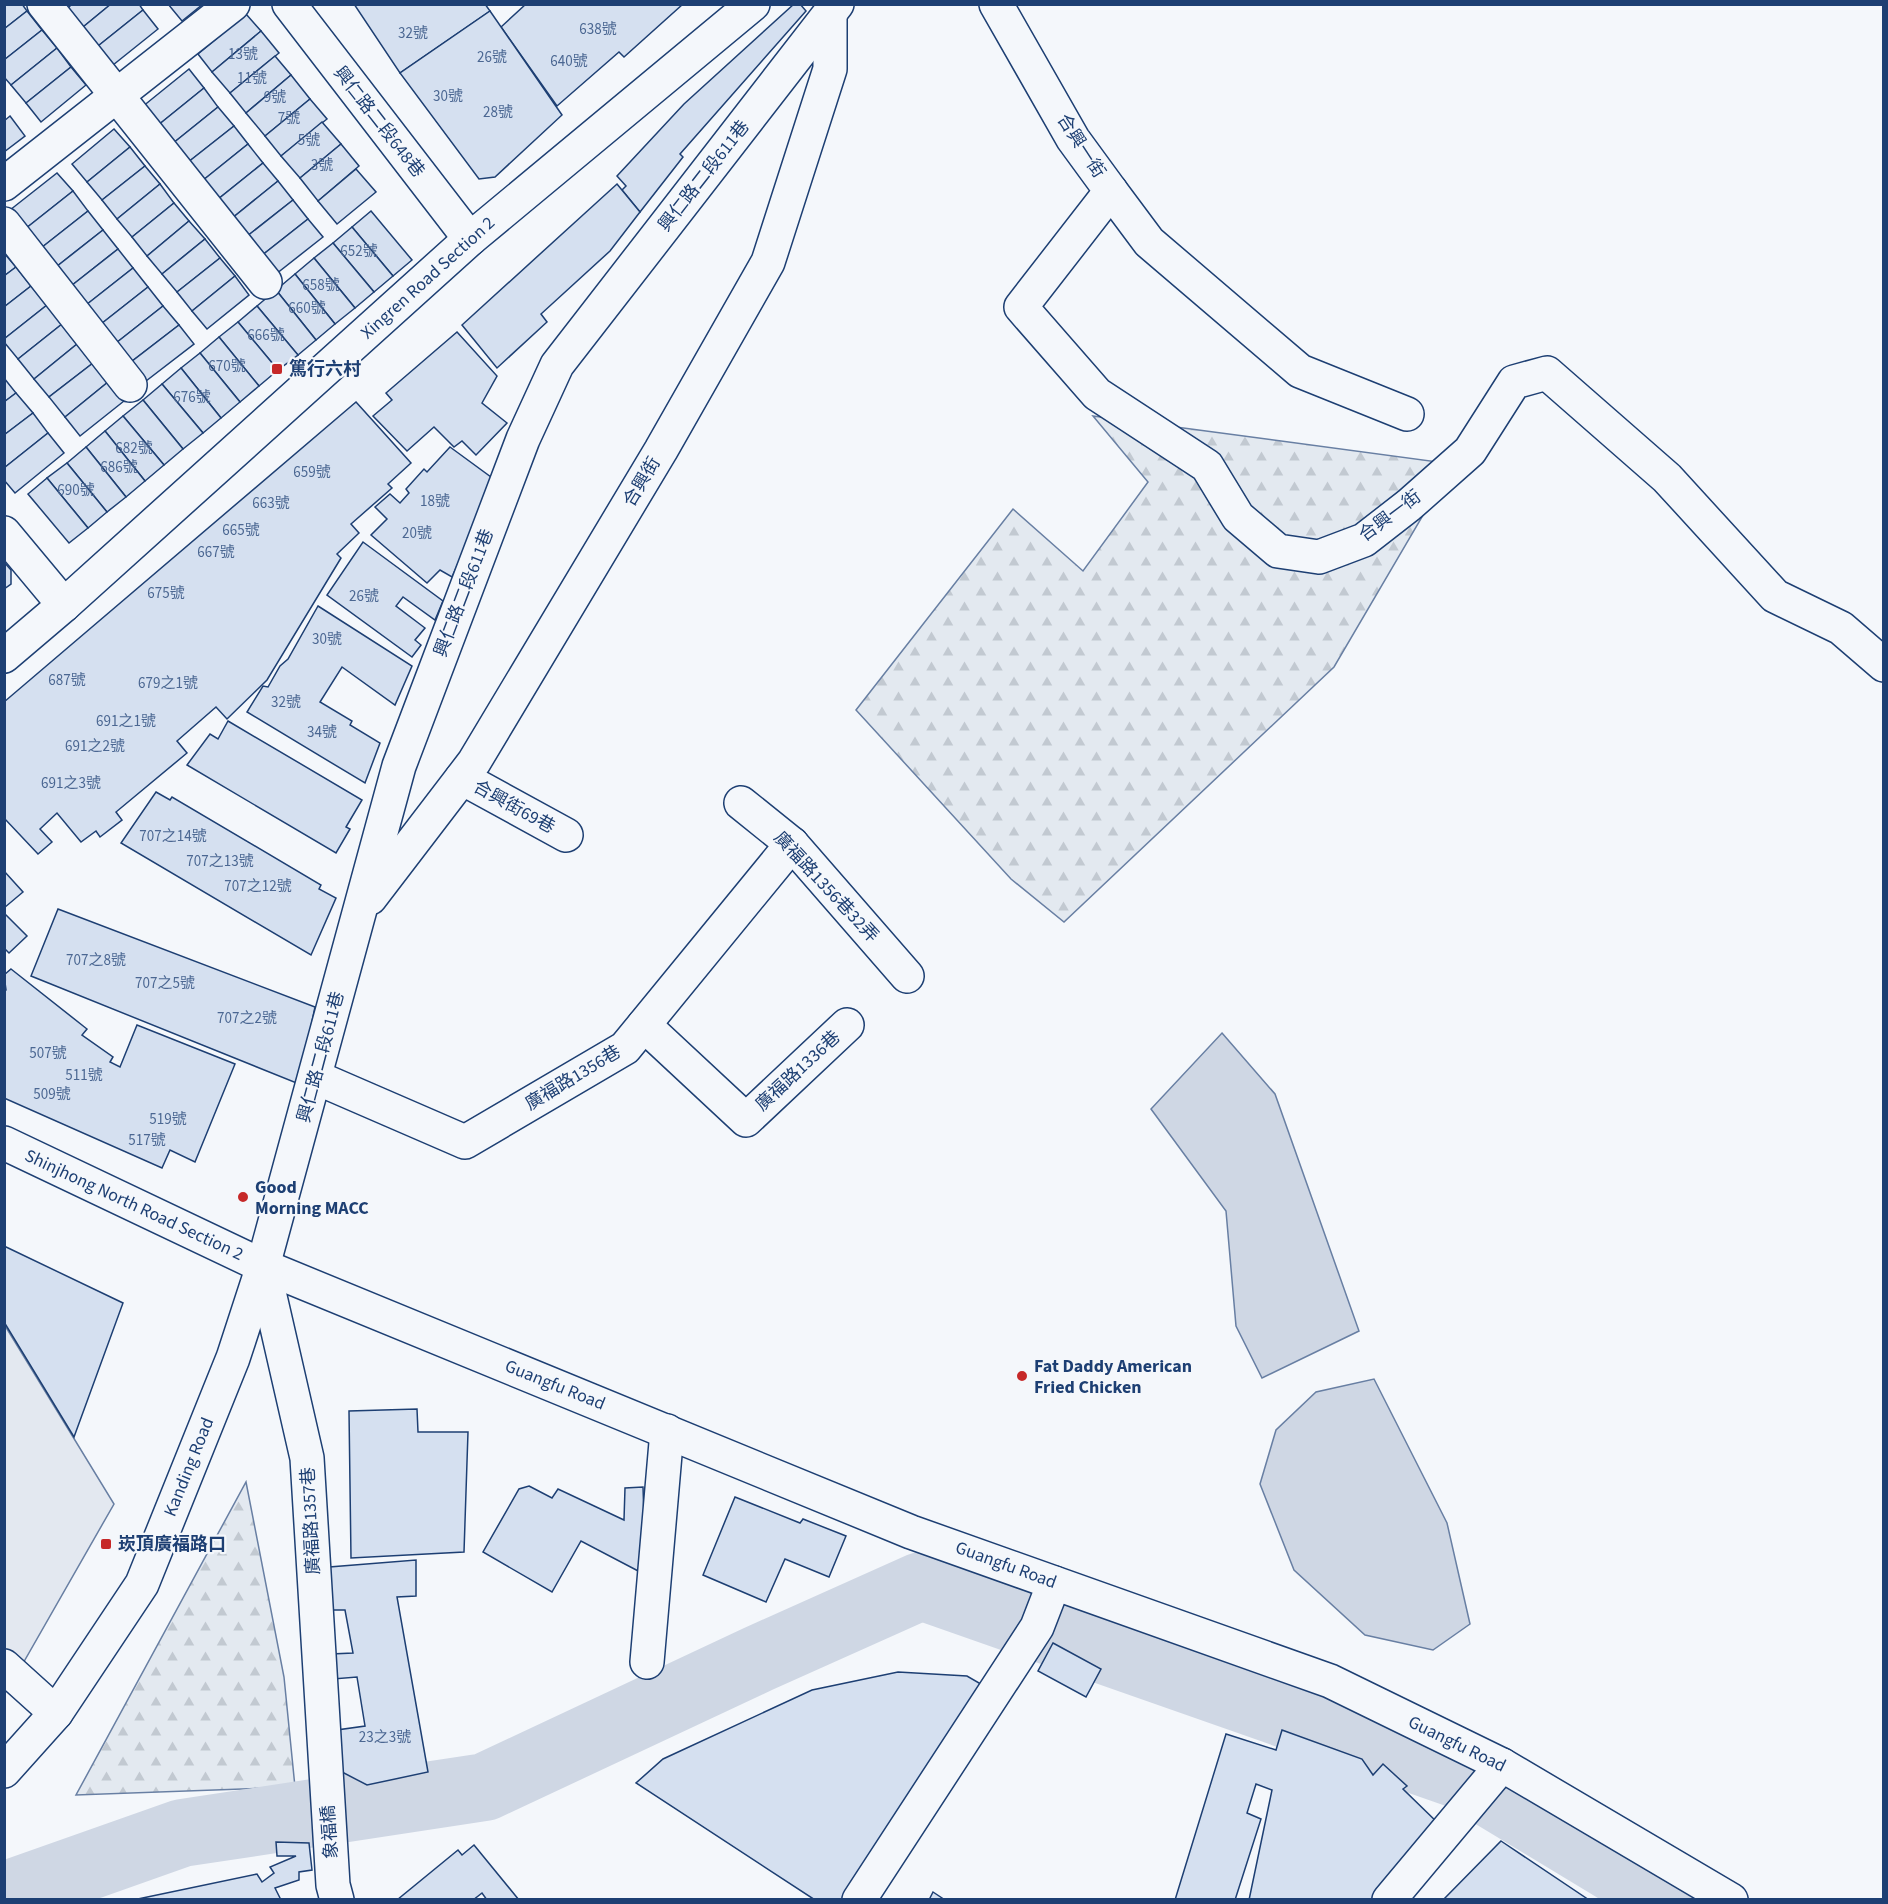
<svg xmlns="http://www.w3.org/2000/svg" width="1888" height="1904" font-family="'Source Sans 3','Noto Sans TC',sans-serif">
<style>
.forest{fill:url(#forest-firs);stroke:#687fa3;stroke-width:1.5}
.parking{fill:#e3e8f0;stroke:#687fa3;stroke-width:1.5}
.water{fill:#cfd7e4;stroke:#687fa3;stroke-width:1.5}
.lines{fill:none;stroke-linecap:round;stroke-linejoin:round}
.river{stroke:#cfd7e4;stroke-width:68}
.building{fill:#d5e0f0;stroke:#1d3f73;stroke-width:1.5}
.minor-casing{stroke:#1d3f73;stroke-width:36}
.minor{stroke:#f4f7fb;stroke-width:33}
.poi-dot{fill:#c62828;stroke:#f4f7fb;stroke-width:2}
.labels{text-anchor:middle;dominant-baseline:central;stroke-width:4.5;stroke-linejoin:round;paint-order:stroke}
.number-label{font-size:15px;fill:#4b6792}
.street-label{font-size:18px;fill:#1d3f73;stroke:#f4f7fb}
.poi-label{font-size:18px;font-weight:bold;fill:#1d3f73;stroke:#f4f7fb;text-anchor:start}
</style>
<defs>
<pattern id="forest-firs" width="22" height="20" patternUnits="userSpaceOnUse" patternTransform="scale(1.5)"><rect width="22" height="20" fill="#e3e9f0"/><path d="M5 1l3.5 6h-7zM16 11l3.5 6h-7z" fill="#c2c9d1"/></pattern>
</defs>
<rect width="100%" height="100%" fill="#f4f7fb"/>
<g class="forest">
<path d="M1093 416 1453 464 1334 667 1064 922 1011 879 856 710 1013 509 1083 571 1148 482Z"/>
<path d="M246 1482 284 1677 295 1787 76 1795Z"/>
</g>
<path class="parking" d="M4 1324 114 1504 22 1665 5 1649Z"/>
<g class="water">
<path d="M1222 1033 1275 1094 1359 1331 1262 1378 1236 1326 1226 1211 1151 1109Z"/>
<path d="M1374 1379 1447 1523 1470 1624 1433 1650 1365 1635 1294 1570 1260 1484 1276 1430 1316 1392Z"/>
</g>
<g class="lines">
<path class="river" d="M4 1896 182 1833 485 1787 758 1659 921 1586 1460 1775 1667 1900"/>
</g>
<g class="building">
<path d="M4 4H22L27 11 4 29Z"/>
<path d="M72 4H111L83 27 68 8Z"/>
<path d="M111 4H139L143 10 98 46 83 27Z"/>
<path d="M168 4H203L182 21Z"/>
<path d="M354 4H485L490 11 400 73Z"/>
<path d="M526 4H683L624 57 619 52 557 106 501 27Z"/>
<path d="M794 4H800L806 11 680 154 683 157 640 212 622 190 626 186 617 176 684 104Z"/>
<path d="M143 10 158 29 113 65 98 46Z"/>
<path d="M27 11 42 30 4 60V29Z"/>
<path d="M490 11 562 115 495 177 479 179 400 73Z"/>
<path d="M246 14 261 31 212 72 198 54Z"/>
<path d="M42 30 57 48 11 85 4 77V60Z"/>
<path d="M261 31 279 53 230 93 212 72Z"/>
<path d="M57 48 71 67 26 103 11 85Z"/>
<path d="M275 56 291 75 246 113 230 93Z"/>
<path d="M71 67 86 85 41 122 26 103Z"/>
<path d="M189 69 204 88 157 126 142 107Z"/>
<path d="M291 75 310 99 265 136 246 113Z"/>
<path d="M204 88 218 107 172 144 157 126Z"/>
<path d="M310 99 327 119 281 156 265 136Z"/>
<path d="M218 107 234 126 187 163 172 144Z"/>
<path d="M10 116 25 136 4 152V121Z"/>
<path d="M322 122 341 144 300 178 281 156Z"/>
<path d="M234 126 248 144 202 181 187 163Z"/>
<path d="M114 129 130 147 87 182 72 164Z"/>
<path d="M248 144 263 163 217 200 202 181Z"/>
<path d="M341 144 359 166 318 201 300 178Z"/>
<path d="M130 147 145 166 102 200 87 182Z"/>
<path d="M263 163 278 181 231 219 217 200Z"/>
<path d="M145 166 160 184 117 219 102 200Z"/>
<path d="M356 169 376 192 337 224 318 201Z"/>
<path d="M57 173 73 191 25 229 10 210Z"/>
<path d="M278 181 293 200 246 237 231 219Z"/>
<path d="M160 184 174 203 132 237 117 219Z"/>
<path d="M617 184 640 212 610 251 541 314 547 322 497 368 462 325Z"/>
<path d="M73 191 88 211 41 248 25 229Z"/>
<path d="M293 200 308 219 261 256 246 237Z"/>
<path d="M174 203 189 221 147 256 132 237Z"/>
<path d="M88 211 103 230 56 267 41 248Z"/>
<path d="M371 211 412 260 393 276 352 227Z"/>
<path d="M308 219 323 237 276 274 261 256Z"/>
<path d="M189 221 205 239 162 274 147 256Z"/>
<path d="M352 227 393 276 374 292 333 243Z"/>
<path d="M103 230 118 249 71 286 56 267Z"/>
<path d="M205 239 220 258 177 292 162 274Z"/>
<path d="M333 243 374 292 355 308 314 258Z"/>
<path d="M118 249 133 268 86 305 71 286Z"/>
<path d="M4 253 16 267 4 276Z"/>
<path d="M220 258 235 276 192 311 177 292Z"/>
<path d="M314 258 355 308 335 324 295 274Z"/>
<path d="M16 267 31 286 4 307V276Z"/>
<path d="M133 268 148 287 101 324 86 305Z"/>
<path d="M295 274 335 324 316 340 276 290Z"/>
<path d="M235 276 249 295 207 329 192 311Z"/>
<path d="M31 286 47 305 4 339V307Z"/>
<path d="M148 287 163 306 116 343 101 324Z"/>
<path d="M276 290 316 340 298 355 257 306Z"/>
<path d="M47 305 62 324 18 359 4 342V339Z"/>
<path d="M163 306 179 325 131 362 116 343Z"/>
<path d="M257 306 298 355 278 370 238 322Z"/>
<path d="M238 322 278 370 259 386 219 337Z"/>
<path d="M62 324 77 344 34 379 18 359Z"/>
<path d="M179 325 194 344 146 381 131 362Z"/>
<path d="M457 332 497 376 482 403 507 423 476 455 462 441 454 447 434 427 407 451 373 416 392 400 386 393Z"/>
<path d="M219 337 259 386 240 402 200 353Z"/>
<path d="M77 344 93 363 49 397 34 379Z"/>
<path d="M200 353 240 402 221 418 181 368Z"/>
<path d="M93 363 108 382 65 417 49 397Z"/>
<path d="M181 368 221 418 203 433 162 384Z"/>
<path d="M4 378 16 393 4 402Z"/>
<path d="M108 382 124 401 80 436 65 417Z"/>
<path d="M162 384 203 433 183 449 143 400Z"/>
<path d="M16 393 33 413 4 435V402Z"/>
<path d="M143 400 183 449 164 465 123 416Z"/>
<path d="M356 402 411 463 388 484 392 488 351 524 359 533 337 554 341 558 267 680 227 719 216 707 177 741 187 753 116 812 122 820 100 837 96 831 81 842 57 813 40 829 52 842 38 854 4 818V702Z"/>
<path d="M33 413 48 433 4 468V435Z"/>
<path d="M123 416 164 465 145 481 105 431Z"/>
<path d="M105 431 145 481 126 497 86 447Z"/>
<path d="M48 433 64 453 15 493 4 480V468Z"/>
<path d="M86 447 126 497 107 512 67 463Z"/>
<path d="M450 447 495 480 452 577 440 570 427 583 371 535 387 519 375 507 390 494 400 503 409 493 406 489 424 469 427 472Z"/>
<path d="M67 463 107 512 88 528 47 478Z"/>
<path d="M47 478 88 528 69 543 28 494Z"/>
<path d="M363 542 443 601 435 620 403 597 396 606 425 628 415 640 421 645 412 657 327 595Z"/>
<path d="M4 562 11 570V584L4 589Z"/>
<path d="M318 606 412 666 395 705 342 667 320 702 352 721 350 725 380 743 365 783 247 712 263 686 268 687 280 666 288 659Z"/>
<path d="M228 721 362 800 346 827 350 829 336 853 187 765 210 734 218 739Z"/>
<path d="M156 792 170 800 172 797 321 885 319 889 336 898 311 955 121 843Z"/>
<path d="M4 871 23 892 4 908Z"/>
<path d="M58 909 315 1007 299 1084 31 976Z"/>
<path d="M4 913 27 936 9 953 4 948Z"/>
<path d="M11 969 87 1029 82 1035 113 1057 110 1062 120 1067 137 1025 235 1064 195 1162 170 1150 162 1168 4 1098V992L6 990 4 975Z"/>
<path d="M4 1246 123 1303 74 1437 4 1322Z"/>
<path d="M417 1409 418 1432H468L464 1552 351 1558 349 1411Z"/>
<path d="M529 1486 552 1498 558 1489 624 1520 625 1488 643 1487 645 1547 642 1573 581 1541 552 1592 483 1552 519 1489Z"/>
<path d="M735 1497 800 1523 803 1519 846 1536 829 1577 785 1559 766 1602 703 1575Z"/>
<path d="M416 1560V1596L397 1597 428 1772 367 1785 342 1772 337 1730 365 1726 357 1677 333 1679 331 1654 353 1653 345 1610H321L317 1568Z"/>
<path d="M1053 1643 1101 1669 1086 1697 1038 1671Z"/>
<path d="M898 1672 967 1676 986 1687 849 1900H815L636 1783 663 1759 812 1690Z"/>
<path d="M1282 1730 1362 1759 1373 1775 1383 1764 1407 1786 1403 1789 1442 1827 1373 1900H1249L1272 1790 1256 1784 1247 1813 1261 1819 1235 1900H1175L1226 1734 1276 1750Z"/>
<path d="M1501 1841 1589 1900H1443Z"/>
<path d="M276 1842 309 1843 312 1870 299 1872V1880L275 1888 281 1900H133L257 1874 262 1882 274 1873 270 1867 296 1856H277Z"/>
<path d="M474 1845 519 1900H487L482 1893 473 1900H397L458 1850 462 1855Z"/>
<path d="M933 1892 945 1900H929Z"/>
</g>
<g class="lines">
<g class="minor-casing">
<g id="minor">
<path d="M44 4 265 282"/>
<path d="M289 4 470 239"/>
<path d="M996 4 1073 139 1111 191 1021 307 1097 394 1207 466 1238 517 1278 551 1319 557 1364 540 1409 505 1470 451 1514 382 1547 373 1667 478 1775 596 1841 628 1884 665"/>
<path d="M4 184 233 4"/>
<path d="M1111 191 1149 242 1300 371 1407 414"/>
<path d="M4 224 130 385"/>
<path d="M4 533 64 605"/>
<path d="M4 656 64 605 470 239 753 4"/>
<path d="M462 778 566 835"/>
<path d="M741 803 792 844 907 976"/>
<path d="M370 898 474 762 661 450 768 262 830 69V14"/>
<path d="M644 1025 746 1120 847 1025"/>
<path d="M315 1077 465 1142 625 1048 792 844"/>
<path d="M4 1143 263 1266 911 1532 1330 1681 1502 1765 1731 1900"/>
<path d="M263 1266 307 1458 333 1885 337 1900"/>
<path d="M647 1662 667 1431"/>
<path d="M4 1666 56 1713"/>
<path d="M4 1771 56 1713 142 1584 233 1358 263 1266 399 766 523 439 557 365 837 4"/>
<path d="M859 1900 1037 1627 1054 1583"/>
<path d="M1389 1900 1502 1765"/>
</g>
</g>
<use href="#minor" class="minor"/>
</g>
<g class="poi-dot">
<rect x="271" y="363" width="12" height="12" rx="3"/>
<circle cx="243" cy="1197" r="6"/>
<circle cx="1022" cy="1376" r="6"/>
<rect x="100" y="1538" width="12" height="12" rx="3"/>
</g>
<g class="labels">
<g class="number-label">
<text x="598" y="29">638號</text>
<text x="413" y="33">32號</text>
<text x="243" y="54">13號</text>
<text x="492" y="57">26號</text>
<text x="569" y="61">640號</text>
<text x="252" y="78">11號</text>
<text x="448" y="96">30號</text>
<text x="275" y="97">9號</text>
<text x="498" y="112">28號</text>
<text x="289" y="118">7號</text>
<text x="309" y="140">5號</text>
<text x="322" y="165">3號</text>
<text x="359" y="251">652號</text>
<text x="321" y="285">658號</text>
<text x="307" y="308">660號</text>
<text x="266" y="335">666號</text>
<text x="227" y="366">670號</text>
<text x="192" y="397">676號</text>
<text x="134" y="448">682號</text>
<text x="119" y="467">686號</text>
<text x="312" y="472">659號</text>
<text x="76" y="490">690號</text>
<text x="435" y="501">18號</text>
<text x="271" y="503">663號</text>
<text x="241" y="530">665號</text>
<text x="417" y="533">20號</text>
<text x="216" y="552">667號</text>
<text x="166" y="593">675號</text>
<text x="364" y="596">26號</text>
<text x="327" y="639">30號</text>
<text x="67" y="680">687號</text>
<text x="168" y="683">679之1號</text>
<text x="286" y="702">32號</text>
<text x="126" y="721">691之1號</text>
<text x="322" y="732">34號</text>
<text x="95" y="746">691之2號</text>
<text x="71" y="783">691之3號</text>
<text x="173" y="836">707之14號</text>
<text x="220" y="861">707之13號</text>
<text x="258" y="886">707之12號</text>
<text x="96" y="960">707之8號</text>
<text x="165" y="983">707之5號</text>
<text x="247" y="1018">707之2號</text>
<text x="48" y="1053">507號</text>
<text x="84" y="1075">511號</text>
<text x="52" y="1094">509號</text>
<text x="168" y="1119">519號</text>
<text x="147" y="1140">517號</text>
<text x="385" y="1737">23之3號</text>
</g>
<g class="street-label">
<text transform="translate(379 122) rotate(52)">興仁路二段648巷</text>
<text transform="translate(1081 146) rotate(57)">合興一街</text>
<text transform="translate(704 176) rotate(-52)">興仁路二段611巷</text>
<text transform="translate(428 278) rotate(-42)">Xingren Road Section 2</text>
<text transform="translate(642 482) rotate(-59)">合興街</text>
<text transform="translate(1390 516) rotate(-37)">合興一街</text>
<text transform="translate(464 593) rotate(-69)">興仁路二段611巷</text>
<text transform="translate(514 807) rotate(29)">合興街69巷</text>
<text transform="translate(826 887) rotate(47)">廣福路1356巷32弄</text>
<text transform="translate(321 1057) rotate(-75)">興仁路二段611巷</text>
<text transform="translate(798 1071) rotate(-43)">廣福路1336巷</text>
<text transform="translate(573 1078) rotate(-31)">廣福路1356巷</text>
<text transform="translate(134 1205) rotate(25)">Shinjhong North Road Section 2</text>
<text transform="translate(555 1385) rotate(22)">Guangfu Road</text>
<text transform="translate(189 1467) rotate(-68)">Kanding Road</text>
<text transform="translate(311 1521) rotate(-93)">廣福路1357巷</text>
<text transform="translate(1006 1565) rotate(20)">Guangfu Road</text>
<text transform="translate(1457 1744) rotate(26)">Guangfu Road</text>
<text transform="translate(330 1832) rotate(-94)">象福橋</text>
</g>
<g class="poi-label">
<text x="289" y="369">篤行六村</text>
<text x="255" y="1187">Good<tspan x="255" dy="21">Morning MACC</tspan></text>
<text x="1034" y="1366">Fat Daddy American<tspan x="1034" dy="21">Fried Chicken</tspan></text>
<text x="118" y="1544">崁頂廣福路口</text>
</g>
</g>
<rect width="1888" height="1904" fill="none" stroke="#1d3f73" stroke-width="12"/>
</svg>
